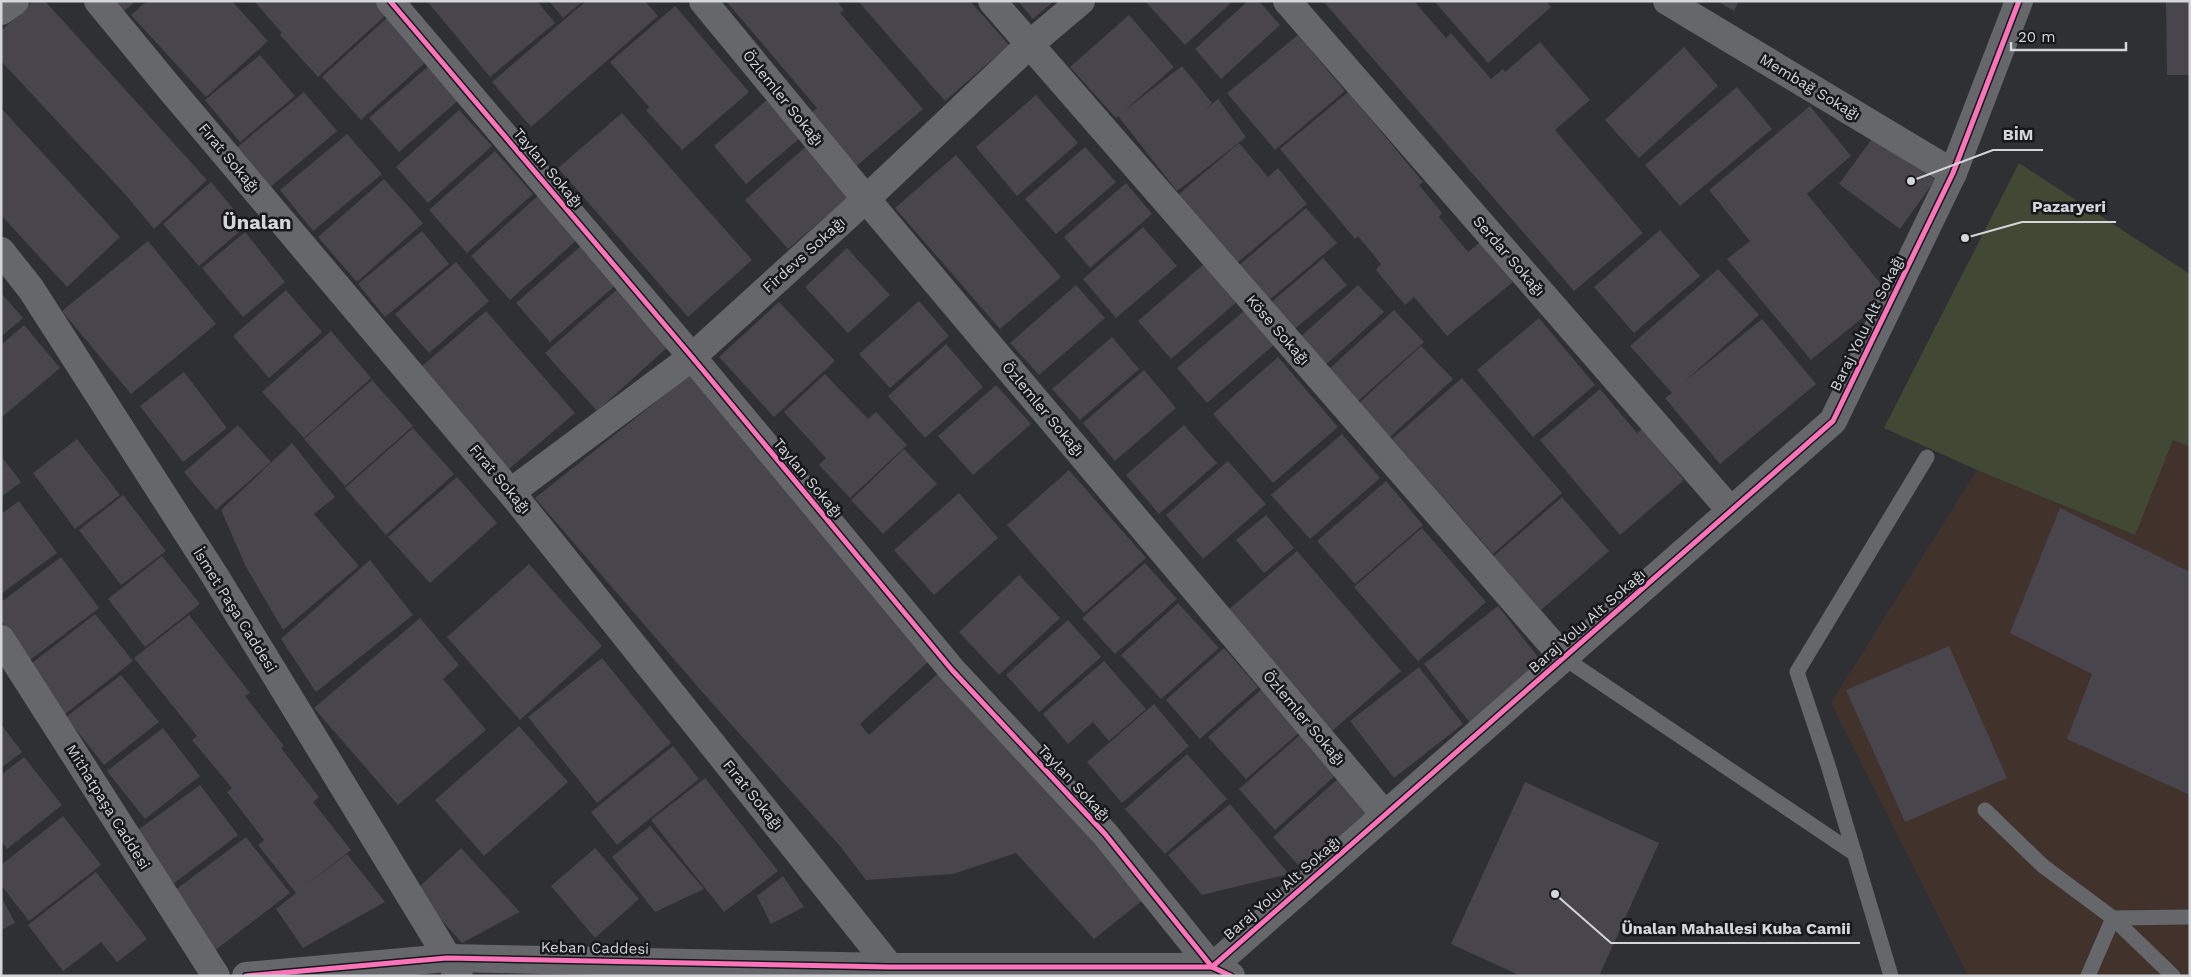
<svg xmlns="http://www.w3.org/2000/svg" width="2191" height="977" font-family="'Work Sans',sans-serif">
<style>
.industrial{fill:#42322c}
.green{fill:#414834}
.building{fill:#48454d}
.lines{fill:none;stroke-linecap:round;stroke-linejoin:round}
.service{stroke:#65676a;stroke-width:15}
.minor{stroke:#65676a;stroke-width:28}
.tertiary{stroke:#65676a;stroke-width:28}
.cycleway-casing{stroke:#16181b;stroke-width:8}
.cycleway{stroke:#fb73b8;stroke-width:5}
.labels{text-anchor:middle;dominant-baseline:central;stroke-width:5;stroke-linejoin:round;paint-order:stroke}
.street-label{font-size:15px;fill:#d3d6da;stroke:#16181b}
.district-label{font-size:20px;font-weight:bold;fill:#d3d6da;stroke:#16181b}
.leader{fill:none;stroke:#d3d6da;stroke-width:2}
.callout-dot{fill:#d3d6da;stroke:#16181b;stroke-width:2}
.callout-label{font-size:16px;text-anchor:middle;font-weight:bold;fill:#d3d6da;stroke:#16181b;stroke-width:5;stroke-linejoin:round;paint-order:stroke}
</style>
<rect width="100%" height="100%" fill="#2e3033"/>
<path class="industrial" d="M2173 439 2190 447V976H1968L1831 703 1977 470 2134 535Z"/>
<path class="green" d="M2019 163 2190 274V447L2173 440 2135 535 1977 470 1884 428Z"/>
<g class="building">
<path d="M33 1H45L207 180 154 229 124 193 1 61V31Z"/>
<path d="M115 1H136L124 11Z"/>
<path d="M147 1H232L268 41 206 97 131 15Z"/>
<path d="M254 1H376L387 14 318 77 280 35 282 33Z"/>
<path d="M427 1H537L555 23 490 77Z"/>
<path d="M549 1H583L563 18Z"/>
<path d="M586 1H645L658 16 531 127 492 82Z"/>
<path d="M726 1H837L844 10 840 13 923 109 852 170 807 116 817 108Z"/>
<path d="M858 1H970L1009 45 945 101Z"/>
<path d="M1018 1H1054L1033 19Z"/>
<path d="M1145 1H1233L1185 45Z"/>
<path d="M1248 1H1259L1280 25 1221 79 1195 49Z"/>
<path d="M1323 1H1414L1446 38 1451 33 1491 79 1503 69 1505 72 1540 42 1590 100 1555 130 1643 233 1574 291Z"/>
<path d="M1434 1H1546L1551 7 1488 63Z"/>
<path d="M1717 1H1739L1734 11Z"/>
<path d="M2166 1H2190V75H2167Z"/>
<path d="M675 6 749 92 682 150 646 110 649 107 610 62Z"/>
<path d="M1129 15 1174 67 1124 111 1182 66 1212 103 1205 110 1218 99 1246 137 1177 191 1118 116 1116 118 1070 67Z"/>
<path d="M388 17 427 61 361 120 322 77Z"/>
<path d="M1298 35 1345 91 1275 150 1227 93Z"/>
<path d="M1684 47 1718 86 1639 158 1605 120Z"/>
<path d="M260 55 295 96 240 142 205 100Z"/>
<path d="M432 63 462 97 399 152 369 118Z"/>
<path d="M1737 87 1772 129 1680 206 1645 165Z"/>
<path d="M304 92 337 131 268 189 235 149Z"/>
<path d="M1348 92 1423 182 1419 185 1442 213 1439 217 1468 252 1480 242 1513 282 1447 336 1414 297 1405 305 1376 270 1381 264 1358 236 1355 239 1280 149Z"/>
<path d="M1036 95 1078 143 1017 196 976 147Z"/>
<path d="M767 100 800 138 746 184 714 146Z"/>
<path d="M1810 106 1851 156 1807 194 1890 295 1811 360 1727 259 1750 241 1709 190Z"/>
<path d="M1 108 120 237 67 287 1 215Z"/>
<path d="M459 110 492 146 428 203 396 167Z"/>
<path d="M622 113 752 260 688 317 558 168Z"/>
<path d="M347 134 382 174 313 231 280 190Z"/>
<path d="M1874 136 1935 180 1900 229 1839 184Z"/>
<path d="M810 143 853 193 788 249 745 200Z"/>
<path d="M1239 143 1268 177 1278 168 1307 204 1237 263 1178 195Z"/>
<path d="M1085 147 1116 182 1056 234 1025 199Z"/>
<path d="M495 151 533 194 467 253 429 210Z"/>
<path d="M956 155 1061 277 1000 329 895 208Z"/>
<path d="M384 179 423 223 357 282 318 237Z"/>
<path d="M211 182 247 225 199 266 163 224Z"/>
<path d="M1126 183 1152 214 1090 268 1064 237Z"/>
<path d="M541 193 580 237 510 300 471 256Z"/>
<path d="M1306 208 1337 243 1267 302 1237 267Z"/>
<path d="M1143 227 1177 266 1116 318 1083 279Z"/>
<path d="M1660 230 1700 276 1634 333 1594 287Z"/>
<path d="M422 231 449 264 385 317 358 284Z"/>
<path d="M245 232 285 282 243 317 202 268Z"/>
<path d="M148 241 216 324 131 394 62 311Z"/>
<path d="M583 244 617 284 550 342 516 303Z"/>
<path d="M847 248 890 295 848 333 805 287Z"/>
<path d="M1323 258 1347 285 1291 332 1268 305Z"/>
<path d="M456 262 489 301 429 353 395 314Z"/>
<path d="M1206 262 1239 300 1171 359 1138 321Z"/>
<path d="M1718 269 1759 315 1684 382 1762 319 1816 384 1720 464 1665 398 1672 393 1630 346Z"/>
<path d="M1076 285 1105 318 1039 375 1010 343Z"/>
<path d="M1358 285 1384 312 1322 368 1297 340Z"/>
<path d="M621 286 672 343 597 411 545 353Z"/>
<path d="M286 290 322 332 269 378 233 336Z"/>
<path d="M1 293 23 318 1 337Z"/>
<path d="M919 301 949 336 890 388 859 354Z"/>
<path d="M779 302 835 361 774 417 719 357Z"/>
<path d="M1245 310 1275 344 1207 403 1177 368Z"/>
<path d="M1394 310 1424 342 1358 401 1329 369Z"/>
<path d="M486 311 575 413 509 469 421 367Z"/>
<path d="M1539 318 1595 385 1533 437 1477 370Z"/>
<path d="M24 325 60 368 1 418V345Z"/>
<path d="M331 331 371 378 304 438 262 392Z"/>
<path d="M1112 337 1139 369 1080 420 1052 389Z"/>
<path d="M946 344 983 387 925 438 888 396Z"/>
<path d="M1421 346 1453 379 1389 438 1358 404Z"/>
<path d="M1278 357 1338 427 1273 483 1213 414Z"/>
<path d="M1144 370 1176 408 1115 461 1083 423Z"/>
<path d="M184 372 227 428 183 462 140 406Z"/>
<path d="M691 374 929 661 860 724 869 735 941 671 1148 896 1094 939 1016 853 953 874 866 880 840 846 704 694 535 498Z"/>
<path d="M825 374 868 419 876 412 907 445 850 498 819 465 826 458 784 412Z"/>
<path d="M1462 378 1562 493 1493 554 1392 439Z"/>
<path d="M372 380 413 426 345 486 304 439Z"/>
<path d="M996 385 1031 424 973 475 938 436Z"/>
<path d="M1600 389 1637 433 1642 429 1684 480 1620 535 1540 440Z"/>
<path d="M238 425 271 462 216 510 184 472Z"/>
<path d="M1184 425 1217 463 1159 514 1126 475Z"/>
<path d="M413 428 454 474 386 535 345 488Z"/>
<path d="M1342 434 1380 478 1310 539 1271 495Z"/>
<path d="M77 439 120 495 75 529 33 473Z"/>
<path d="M292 443 335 497 314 514 359 566 283 630 246 567 221 510Z"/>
<path d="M904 449 937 484 883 534 851 500Z"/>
<path d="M1 456 21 482 1 497Z"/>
<path d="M1228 461 1266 504 1203 559 1166 515Z"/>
<path d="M1069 470 1146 558 1084 613 1007 525Z"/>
<path d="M457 477 497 523 430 583 388 537Z"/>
<path d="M1386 481 1423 525 1355 584 1317 541Z"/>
<path d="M959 493 998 538 934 595 894 550Z"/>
<path d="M123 495 166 551 121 585 79 530Z"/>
<path d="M1562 497 1609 551 1541 610 1494 556Z"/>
<path d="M19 501 57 553 1 594V514Z"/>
<path d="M2060 508 2190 572V795L2067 739 2092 674 2010 633Z"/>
<path d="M1266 515 1294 548 1264 573 1236 540Z"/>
<path d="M1422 528 1486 602 1418 661 1354 587Z"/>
<path d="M1297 551 1401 671 1332 731 1228 610Z"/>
<path d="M162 556 200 604 145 647 108 599Z"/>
<path d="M61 557 99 608 30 660 1 620V602Z"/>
<path d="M370 560 413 615 316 692 281 639Z"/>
<path d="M1145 563 1177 599 1115 654 1082 618Z"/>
<path d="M529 564 602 646 520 720 447 637Z"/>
<path d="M1019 575 1060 618 999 675 959 632Z"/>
<path d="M1178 603 1219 648 1161 699 1121 655Z"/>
<path d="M1498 606 1545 666 1470 723 1424 664Z"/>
<path d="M95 614 133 661 64 715 27 667Z"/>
<path d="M189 615 250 693 245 696 284 746 281 748 319 797 313 802 351 850 302 888 347 854 385 902 303 948 276 909 296 893 258 845 264 840 227 792 232 788 192 740 197 736 134 658Z"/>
<path d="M420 618 459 665 443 679 486 730 398 805 314 708Z"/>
<path d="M1068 620 1101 657 1039 712 1006 675Z"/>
<path d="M1949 646 2007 778 1905 822 1846 690Z"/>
<path d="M1224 648 1258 687 1200 739 1166 700Z"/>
<path d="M602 658 671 743 597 803 528 717Z"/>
<path d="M1104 661 1146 709 1109 741 1093 722 1068 744 1043 714Z"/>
<path d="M1419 667 1463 724 1394 778 1350 721Z"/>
<path d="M121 675 159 722 104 765 66 717Z"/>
<path d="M1263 688 1301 731 1246 779 1208 737Z"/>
<path d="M1154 704 1189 746 1122 803 1087 762Z"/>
<path d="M1 724 22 752 1 768Z"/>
<path d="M519 726 568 782 484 856 435 800Z"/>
<path d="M163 728 200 776 145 819 107 771Z"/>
<path d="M1302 733 1337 774 1275 830 1239 789Z"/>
<path d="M673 746 699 779 617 845 591 812Z"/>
<path d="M1187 754 1227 799 1165 854 1125 809Z"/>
<path d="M24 757 62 805 7 849 1 841V775Z"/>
<path d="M1341 776 1376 815 1308 876 1273 837Z"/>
<path d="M705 778 778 871 724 912 651 820Z"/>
<path d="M1525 782 1659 843 1599 976H1521L1451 944Z"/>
<path d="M200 785 238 835 169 887 131 835Z"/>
<path d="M1230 804 1289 874 1202 895 1168 855Z"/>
<path d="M63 816 101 865 29 921 1 885V865Z"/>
<path d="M650 826 704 889 655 912 612 857Z"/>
<path d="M246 837 290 893 214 951 171 893Z"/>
<path d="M461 848 520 912 462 943 415 891Z"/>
<path d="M595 848 639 899 595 938 551 886Z"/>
<path d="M96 872 147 939 117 962 101 942 63 971 28 925Z"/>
<path d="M783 876 804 907 771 924 757 896Z"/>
<path d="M1 896 15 923 1 930Z"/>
</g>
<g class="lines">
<g class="service">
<path d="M1564 658 1855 854"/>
<path d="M1985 810 2043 866 2113 918 2173 976"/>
<path d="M2113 918 2190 917"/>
<path d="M1891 976 1828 765 1797 672 1927 457"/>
<path d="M2088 976 2113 918"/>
</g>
<g class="minor">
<path d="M98 1 167 85 518 501 890 967 888 976"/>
<path d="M390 1 692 357 952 670 1105 834 1212 967 1231 976"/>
<path d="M703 1 866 199 1385 815"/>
<path d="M992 1 1564 658"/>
<path d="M1287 1 1731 511"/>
<path d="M1667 1 1953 173"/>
<path d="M1 11 15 1"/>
<path d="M511 492 692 357 866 199 1030 44 1081 1"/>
<path d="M1 639 216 976"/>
<path d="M246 976 447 958 890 967H1212L1833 421 1953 173 2019 1"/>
</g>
<path class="tertiary" d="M1 251 31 289 215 576 459 976"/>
<g class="cycleway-casing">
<g id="cycleway">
<path d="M390 1 692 357 952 670 1105 834 1212 967 1231 976"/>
<path d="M246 976 447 958 890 967H1212L1833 421 1953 173 2019 1"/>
</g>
</g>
<use href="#cycleway" class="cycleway"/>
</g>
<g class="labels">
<g class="street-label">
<text transform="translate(1810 87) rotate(31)">Membağ Sokağı</text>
<text transform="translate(783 98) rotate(51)">Özlemler Sokağı</text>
<text transform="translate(229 158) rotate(50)">Fırat Sokağı</text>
<text transform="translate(548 168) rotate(50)">Taylan Sokağı</text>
<text transform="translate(804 255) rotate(-42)">Firdevs Sokağı</text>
<text transform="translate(1509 256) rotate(49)">Serdar Sokağı</text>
<text transform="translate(1867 323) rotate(-64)">Baraj Yolu Alt Sokağı</text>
<text transform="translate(1278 330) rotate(49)">Köse Sokağı</text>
<text transform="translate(1043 409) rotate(50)">Özlemler Sokağı</text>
<text transform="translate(808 478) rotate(50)">Taylan Sokağı</text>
<text transform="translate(500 479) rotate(50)">Fırat Sokağı</text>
<text transform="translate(235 610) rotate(58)">İsmet Paşa Caddesi</text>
<text transform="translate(1587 621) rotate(-41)">Baraj Yolu Alt Sokağı</text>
<text transform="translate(1304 718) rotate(50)">Özlemler Sokağı</text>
<text transform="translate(1074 783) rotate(47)">Taylan Sokağı</text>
<text transform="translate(753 795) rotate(51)">Fırat Sokağı</text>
<text transform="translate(108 807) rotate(58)">Mithatpaşa Caddesi</text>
<text transform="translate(1282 888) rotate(-41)">Baraj Yolu Alt Sokağı</text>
<text transform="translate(595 948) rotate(1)">Keban Caddesi</text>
</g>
<g class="district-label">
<text x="257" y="222">Ünalan</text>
</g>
</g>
<path class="leader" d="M1911 181L1993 150H2043M1965 238L2022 222H2116M1555 894L1611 943H1860"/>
<g class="callout-dot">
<circle cx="1911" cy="181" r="5"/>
<circle cx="1965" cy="238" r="5"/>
<circle cx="1555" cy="894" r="5"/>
</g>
<g class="callout-label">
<text x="2018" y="140">BİM</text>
<text x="2069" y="212">Pazaryeri</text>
<text x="1736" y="934">Ünalan Mahallesi Kuba Camii</text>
</g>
<rect width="2191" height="977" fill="none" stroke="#d3d6da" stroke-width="5"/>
<path d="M2011 42v8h115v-8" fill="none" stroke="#d3d6da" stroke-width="2.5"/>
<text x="2018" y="42" font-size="15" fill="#d3d6da" stroke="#16181b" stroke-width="4" paint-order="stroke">20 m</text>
</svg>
